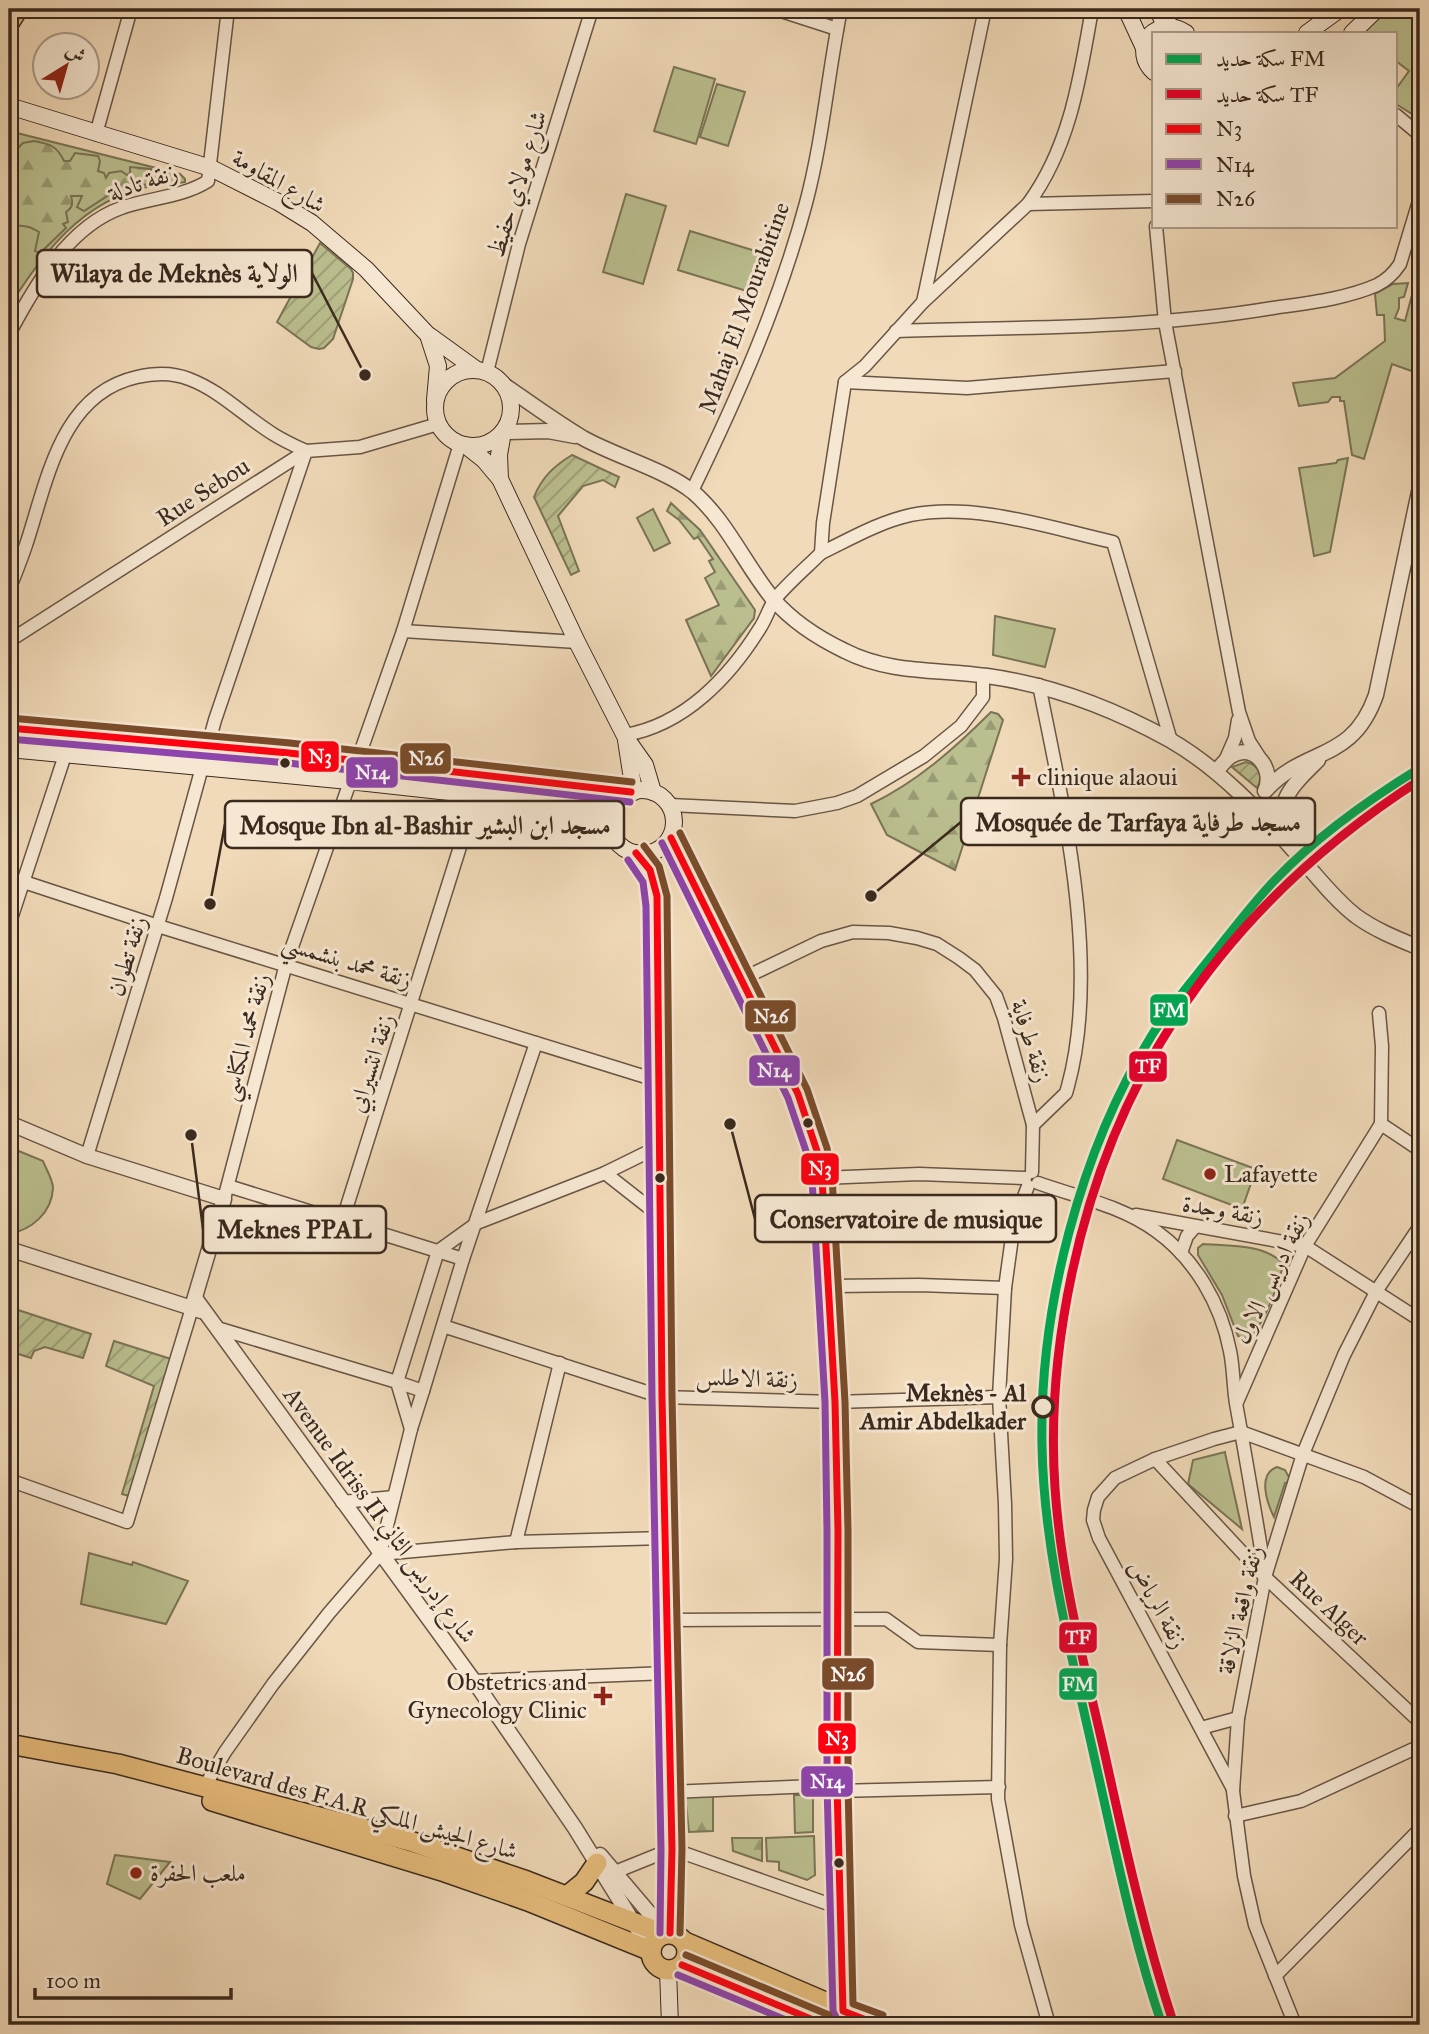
<svg xmlns="http://www.w3.org/2000/svg" width="1429" height="2034" font-family="'IM FELL Great Primer',Amiri,serif">
<style>
.green{fill:#bbbf8f;stroke:#7a7456;stroke-width:2}
.forest{fill:url(#forest-firs);stroke:#7a7456;stroke-width:2}
.garden{fill:url(#garden-furrows);stroke:#7a7456;stroke-width:2}
.lines{fill:none;stroke-linecap:round;stroke-linejoin:round}
.minor-casing{stroke:#685544;stroke-width:15}
.tertiary-casing{stroke:#685544;stroke-width:17}
.secondary-casing{stroke:#3a291d;stroke-width:18}
.primary-casing{stroke:#3a291d;stroke-width:22}
.minor{stroke:#f6e7d2;stroke-width:12}
.tertiary{stroke:#f6e7d2;stroke-width:14}
.secondary{stroke:#f6e7d2;stroke-width:16}
.primary{stroke:#e8bd7c;stroke-width:19}
.bus-1-casing{stroke:#f6e7d2;stroke-width:12}
.bus-2-casing{stroke:#f6e7d2;stroke-width:12}
.bus-3-casing{stroke:#f6e7d2;stroke-width:12}
.bus-1{stroke:#f01;stroke-width:7}
.bus-2{stroke:#8e44ad;stroke-width:7}
.bus-3{stroke:#7a4b2a;stroke-width:7}
.rail-1-casing{stroke:#f6e7d2;stroke-width:14}
.rail-2-casing{stroke:#f6e7d2;stroke-width:14}
.rail-1{stroke:#00a651;stroke-width:9}
.rail-2{stroke:#e4002b;stroke-width:9}
.bus-dot{fill:#3a291d;stroke:#f6e7d2;stroke-width:2.5}
.poi-dot{fill:#8f2418;stroke:#f6e7d2;stroke-width:2.5}
.stop-dot{fill:#f6e7d2;stroke:#3a291d;stroke-width:3.5}
.labels{text-anchor:middle;dominant-baseline:central;stroke-width:6;stroke-linejoin:round;paint-order:stroke}
.street-label{font-size:24px;fill:#3a291d;stroke:#f6e7d2}
.poi-label{font-size:24px;fill:#3a291d;stroke:#f6e7d2;text-anchor:start}
.stop-label{font-size:24px;font-weight:bold;fill:#3a291d;stroke:#f6e7d2;text-anchor:end}
.leader{fill:none;stroke:#3a291d;stroke-width:2.5}
.callout-dot{fill:#3a291d;stroke:#f6e7d2;stroke-width:2.5}
.callout{fill:#f6e7d2;stroke:#3a291d;stroke-width:2.5}
.callout-label{font-size:26px;text-anchor:middle;font-weight:bold;fill:#3a291d}
.line-badge{stroke:#f6e7d2;stroke-width:2.5}
.badge-label{font-size:19px;text-anchor:middle;font-weight:bold;fill:#fff}
</style>
<defs>
<pattern id="forest-firs" width="22" height="20" patternUnits="userSpaceOnUse" patternTransform="scale(1.75)"><rect width="22" height="20" fill="#bbbf8f"/><path d="M5 1l3.5 6h-7zM16 11l3.5 6h-7z" fill="#999b74"/></pattern>
<pattern id="garden-furrows" width="10" height="10" patternUnits="userSpaceOnUse" patternTransform="scale(1.75)"><rect width="10" height="10" fill="#bbbf8f"/><path d="M-1 1l2-2M0 10L10 0M9 11l2-2" fill="none" stroke="#999b74"/></pattern>
</defs>
<rect width="100%" height="100%" fill="#f1dab9"/>
<filter id="stains"><feTurbulence type="fractalNoise" baseFrequency=".00286" numOctaves="4"/><feColorMatrix values="0 0 0 0 .2 0 0 0 0 .09 0 0 0 0 .02 0 0 0 .5 -.17"/></filter>
<radialGradient id="worn" r=".72"><stop offset=".6" stop-color="#630" stop-opacity="0"/><stop offset="1" stop-color="#630" stop-opacity=".3"/></radialGradient>
<g class="green">
<path d="M1380 9H1420V119L1396 104V89L1409 71 1396 61V33H1359Z"/>
<path d="M674 67 715 79 696 144 654 131Z"/>
<path d="M717 84 745 92 728 146 700 137Z"/>
<path d="M9 131 180 174 185 179V182C172 184 159 184 147 187 82 201 42 254 9 307Z"/>
<path d="M626 194 666 206 643 284 603 272Z"/>
<path d="M690 231 762 253 750 292 678 270Z"/>
<path d="M1420 265V374L1392 364 1364 459 1352 455 1344 401H1340V397H1332L1328 402 1299 406 1293 383 1335 378 1385 341 1384 315H1377L1375 294 1393 284 1408 283 1404 297 1399 298V308L1395 318 1405 321Z"/>
<path d="M1348 458 1330 552 1314 556 1299 468 1336 463 1338 460Z"/>
<path d="M653 509 670 543 654 551 637 518Z"/>
<path d="M995 616 1055 629 1045 667 993 655Z"/>
<path d="M1177 1140 1256 1169 1242 1209 1163 1179Z"/>
<path d="M9 1147 43 1161C46 1169 53 1180 53 1188 52 1213 31 1230 9 1234Z"/>
<path d="M1203 1244C1228 1246 1266 1244 1283 1264 1278 1289 1265 1320 1249 1340L1238 1336 1222 1295 1198 1255V1248Z"/>
<path d="M1225 1452V1453L1242 1529 1188 1484 1193 1460Z"/>
<path d="M1277 1467 1285 1470 1290 1479 1289 1482 1285 1483 1274 1517C1267 1503 1257 1474 1277 1467Z"/>
<path d="M89 1553 132 1565 133 1562 188 1581 166 1624 81 1604Z"/>
<path d="M794 1795H813V1832L795 1833Z"/>
<path d="M814 1836 815 1875 807 1880 779 1870V1862L767 1861 766 1838Z"/>
<path d="M115 1855 170 1862 140 1899 107 1884Z"/>
</g>
<g class="forest">
<path d="M34 141C50 144 57 146 64 161H70L75 153 98 156 100 161 98 171 104 173 106 178 109 173 121 171 127 175 130 173V167L151 169V183L109 195 84 211 77 207 82 196H71C73 204 73 207 66 212L68 222 63 224 66 228 40 253 35 251 39 232C30 226 22 224 12 227L9 232V175L15 173 9 167V156L18 155 17 149 23 143Z"/>
<path d="M671 503 700 530 755 610 754 618 711 676 686 620 719 605 705 578 715 572 709 561 713 559 698 537 694 539 679 520 667 511Z"/>
<path d="M991 712 998 714 1003 720 955 870 887 835 871 804C917 782 955 748 991 712Z"/>
<path d="M685 1795 713 1796V1831L689 1832Z"/>
<path d="M732 1838H762V1861L733 1851Z"/>
</g>
<g class="garden">
<path d="M320 243 351 269 353 273V279L333 339 324 348 319 349 311 347 277 322Z"/>
<path d="M572 455 619 477 615 487 603 480 583 486 558 516 579 571 571 575 534 497C542 477 554 466 572 455Z"/>
<path d="M1246 762C1259 765 1264 776 1257 788L1232 767Z"/>
<path d="M9 1307 91 1334 83 1358 45 1347 34 1351 31 1358 9 1351Z"/>
<path d="M114 1341 171 1359 129 1496 122 1494 154 1386 106 1366Z"/>
</g>
<g class="lines">
<g class="minor-casing">
<g id="minor">
<path d="M775 9 837 29"/>
<path d="M1169 27 1170 9"/>
<path d="M1396 115 1420 135"/>
<path d="M96 134 131 9"/>
<path d="M1028 204 1154 201"/>
<path d="M1156 226 1165 322 1239 712 1249 741 1260 758"/>
<path d="M923 302 985 9"/>
<path d="M896 331C1021 327 1148 329 1273 308 1307 303 1345 299 1377 285 1387 280 1394 273 1400 264L1420 198"/>
<path d="M9 334C34 287 68 227 121 208 149 198 183 197 208 181L228 9"/>
<path d="M487 372 519 244 592 9"/>
<path d="M845 382 967 388 1175 371"/>
<path d="M692 491C737 398 779 304 806 203 823 139 828 73 841 9"/>
<path d="M821 553C850 539 879 522 911 515 975 502 1050 528 1113 542L1171 741"/>
<path d="M9 590C15 575 21 560 26 545 47 482 60 394 137 377 154 373 172 372 189 379 221 391 244 416 273 434 284 441 295 446 306 451"/>
<path d="M403 631 577 642"/>
<path d="M9 641 306 451 360 447 438 424"/>
<path d="M625 735C684 725 729 678 760 628 766 619 769 608 775 599 788 583 806 568 821 553L823 523 845 382 865 366 923 302 1028 204C1070 147 1080 78 1092 9"/>
<path d="M1225 761 1235 738 1238 720"/>
<path d="M670 805 795 811 837 803 857 796 924 756 961 726 983 697V675"/>
<path d="M24 882 158 926 659 1081"/>
<path d="M9 925 65 755"/>
<path d="M742 979 821 941 853 932 889 933 917 938 937 944 959 958 975 970 996 996 1004 1018 1033 1125 1032 1172"/>
<path d="M1381 1124 1420 1150"/>
<path d="M1033 1125 1066 1093 1068 1086C1101 965 1063 805 1039 685"/>
<path d="M87 1156 166 898 215 720 306 451"/>
<path d="M605 1173 661 1217"/>
<path d="M822 1178 919 1174 1025 1178"/>
<path d="M1038 1183C1077 1197 1122 1206 1156 1231 1195 1259 1221 1304 1230 1351 1234 1370 1233 1390 1237 1409 1247 1464 1256 1518 1265 1573"/>
<path d="M228 1186 463 1259 423 1391 397 1382 438 1251"/>
<path d="M1028 1186 1014 1223 1005 1288 999 1397 1005 1504 1006 1559 1000 1645 998 1799 1021 1925 1049 2025"/>
<path d="M224 1199 286 964 403 631 460 444"/>
<path d="M1136 1215 1305 1246 1420 1320"/>
<path d="M342 1222 476 796"/>
<path d="M438 1251 477 1223 605 1173 660 1146"/>
<path d="M1181 1253 1187 1236 1195 1227"/>
<path d="M463 1259 536 1043"/>
<path d="M830 1286 919 1285 1005 1288"/>
<path d="M443 1326 662 1397 835 1402 999 1397"/>
<path d="M217 1328 397 1382 411 1429"/>
<path d="M1237 1402 1305 1246 1381 1124 1382 1046 1379 1013"/>
<path d="M1155 1459 1265 1577 1420 1722"/>
<path d="M9 1480 127 1522 192 1308"/>
<path d="M342 1502 394 1497"/>
<path d="M516 1542 560 1363"/>
<path d="M380 1554 516 1542 665 1538"/>
<path d="M668 1620 886 1619 918 1642 1000 1645"/>
<path d="M474 1681 667 1673"/>
<path d="M1201 1728 1238 1718"/>
<path d="M205 1786 225 1752 273 1684 329 1613 380 1554 411 1429 423 1391"/>
<path d="M1233 1789 1099 1538 1093 1520 1094 1510 1098 1497 1115 1478 1155 1459 1214 1439 1241 1432 1364 1477 1420 1507"/>
<path d="M837 1791 999 1787"/>
<path d="M670 1792 837 1785"/>
<path d="M1235 1816 1301 1801 1420 1746"/>
<path d="M615 1872 672 1849 840 1908"/>
<path d="M1275 1976 1420 1829"/>
<path d="M1295 2025 1255 1925 1244 1876 1233 1791 1238 1718 1265 1577 1303 1454 1344 1355 1377 1290 1420 1226"/>
</g>
</g>
<g class="tertiary-casing">
<g id="tertiary">
<path d="M504 385C530 403 556 422 583 438 615 456 666 470 693 492 727 521 745 565 773 599 792 621 820 639 845 651 890 674 939 669 987 676 1052 685 1112 708 1170 740 1220 769 1260 812 1298 855 1316 875 1334 899 1356 916 1375 930 1398 939 1420 948"/>
<path d="M503 432 548 431 575 436"/>
<path d="M1216 772C1220 767 1225 760 1231 756 1255 742 1275 770 1265 791"/>
<path d="M1267 789C1307 746 1352 763 1376 695L1420 487"/>
<path d="M1289 841C1272 802 1292 786 1318 760"/>
<path d="M9 1123 87 1156 224 1199 192 1307"/>
<path d="M9 1249 201 1311"/>
<path d="M195 1298 474 1681 575 1828 651 1951"/>
<path d="M600 1855 667 1934"/>
</g>
</g>
<g class="secondary-casing">
<g id="secondary">
<path d="M1126 9 1144 48"/>
<path d="M1157 9 1166 27"/>
<path d="M1307 33 1340 9"/>
<path d="M1352 33 1377 9"/>
<path d="M1154 72C1143 62 1141 49 1149 36 1160 25 1173 24 1186 33"/>
<path d="M9 106 211 168 278 202 312 223 366 269 428 335 438 366 435 400"/>
<path d="M430 336 477 370"/>
<circle cx="473" cy="408" r="38"/>
<path d="M465 445 484 460 500 479 577 642 626 738 645 765 653 792"/>
<path d="M500 479 499 455 503 432"/>
<path d="M9 728 289 753 631 792"/>
<path d="M626 740 634 792"/>
<path d="M9 749 349 781 613 810"/>
<circle cx="642" cy="822" r="32"/>
<path d="M671 838 798 1094 817 1151 822 1178 835 1402 838 1530 837 1785 844 2025"/>
<path d="M636 853C661 875 656 897 657 928L662 1397 672 1849 670 1933"/>
<path d="M668 1970 670 2025"/>
</g>
</g>
<g class="primary-casing">
<g id="primary">
<path d="M9 23 18 9"/>
<path d="M9 1744 118 1764 410 1841 527 1881 664 1934"/>
<path d="M212 1801 445 1872 528 1901 651 1951"/>
<path d="M567 1896 584 1882 597 1863"/>
<circle cx="669" cy="1952" r="18"/>
<path d="M685 1942 879 2025"/>
<path d="M682 1965 825 2025"/>
</g>
</g>
<use href="#minor" class="minor"/>
<use href="#tertiary" class="tertiary"/>
<use href="#secondary" class="secondary"/>
<use href="#primary" class="primary"/>
<g class="bus-1-casing">
<g id="bus-1">
<path d="M9 728 289 753 631 792"/>
<path d="M671 838 798 1094 817 1151 822 1178 835 1402 838 1530 837 1785 843 2011 879 2025"/>
<path d="M636 853 650 870 657 896 662 1397 672 1849 670 1933"/>
<path d="M682 1965 825 2025"/>
</g>
</g>
<g class="bus-2-casing">
<g id="bus-2">
<path d="M9 739 288 763 630 802"/>
<path d="M662 843 788 1098 807 1154 812 1179 825 1402 827 1530V1785L833 2011 837 2019 851 2025"/>
<path d="M628 860 643 882 646 906 652 1397 661 1849 660 1933"/>
<path d="M678 1975 798 2025"/>
</g>
</g>
<g class="bus-3-casing">
<g id="bus-3">
<path d="M10 718 290 743 632 782"/>
<path d="M680 833 807 1089 827 1148 832 1176 845 1402 848 1530V1785L853 2004 883 2015"/>
<path d="M644 846 659 866 667 896 672 1397 682 1849 680 1933"/>
<path d="M686 1955 829 2015"/>
</g>
</g>
<use href="#bus-1" class="bus-1"/>
<use href="#bus-2" class="bus-2"/>
<use href="#bus-3" class="bus-3"/>
<g class="rail-1-casing">
<path id="rail-1" d="M1162 2025C1133 1940 1116 1853 1096 1765 1073 1660 1044 1554 1042 1446 1039 1309 1080 1151 1152 1035 1167 1011 1186 989 1203 967 1227 938 1249 907 1275 880 1317 836 1368 800 1420 768"/>
</g>
<g class="rail-2-casing">
<path id="rail-2" d="M1174 2025C1145 1936 1125 1846 1105 1755 1085 1667 1061 1578 1055 1488 1050 1415 1057 1343 1072 1273 1117 1060 1238 897 1420 780"/>
</g>
<use href="#rail-1" class="rail-1"/>
<use href="#rail-2" class="rail-2"/>
</g>
<g class="bus-dot">
<circle cx="285" cy="763" r="6"/>
<circle cx="808" cy="1123" r="6"/>
<circle cx="660" cy="1178" r="6"/>
<circle cx="839" cy="1863" r="6"/>
</g>
<g class="poi-dot">
<path d="M1017.5 766.5h7v7h7v7h-7v7h-7v-7h-7v-7h7z"/>
<circle cx="1210" cy="1174" r="7"/>
<path d="M599.5 1685.5h7v7h7v7h-7v7h-7v-7h-7v-7h7z"/>
<circle cx="136" cy="1873" r="7"/>
</g>
<circle class="stop-dot" cx="1043" cy="1407" r="10"/>
<g class="labels">
<g class="street-label">
<text transform="translate(279 181) rotate(30)">شارع المقاومة</text>
<text transform="translate(143 182) rotate(-18)">زنقة تادلة</text>
<text transform="translate(517 184) rotate(-73)">شارع مولاي حفيظ</text>
<text transform="translate(744 308) rotate(-70)">Mahaj El Mourabitine</text>
<text transform="translate(203 492) rotate(-33)">Rue Sebou</text>
<text transform="translate(127 956) rotate(-73)">زنقة تطوان</text>
<text transform="translate(347 961) rotate(17)">زنقة محمد بنشمسي</text>
<text transform="translate(245 1037) rotate(-75)">زنقة محمد المكناسي</text>
<text transform="translate(1031 1041) rotate(73)">زنقة طرفاية</text>
<text transform="translate(371 1063) rotate(-72)">زنقة انتسيرابي</text>
<text transform="translate(1223 1210) rotate(10)">زنقة وجدة</text>
<text transform="translate(1271 1278) rotate(-64)">زنقة ادريس الاول</text>
<text transform="translate(747 1378) rotate(2)">زنقة الاطلس</text>
<text transform="translate(380 1515) rotate(54)">Avenue Idriss II شارع إدريس الثاني</text>
<text transform="translate(1158 1604) rotate(61)">زنقة الرياض</text>
<text transform="translate(1329 1608) rotate(43)">Rue Alger</text>
<text transform="translate(1240 1610) rotate(-77)">زنقة واقعة الزلاقة</text>
<text transform="translate(347 1803) rotate(16)">Boulevard des F.A.R شارع الجيش الملكي</text>
</g>
<g class="poi-label">
<text x="1037" y="777">clinique alaoui</text>
<text x="1224" y="1174">Lafayette</text>
<text x="587" y="1682" text-anchor="end">Obstetrics and<tspan x="587" dy="28">Gynecology Clinic</tspan></text>
<text x="150" y="1873">ملعب الحفرة</text>
</g>
<g class="stop-label">
<text x="1026" y="1393">Meknès - Al<tspan x="1026" dy="28">Amir Abdelkader</tspan></text>
</g>
</g>
<path class="leader" d="M365 375L312 273M871 896L961 822M210 904L225 824M730 1124L755 1219M191 1135L203 1229"/>
<g class="callout-dot">
<circle cx="365" cy="375" r="7"/>
<circle cx="871" cy="896" r="7"/>
<circle cx="210" cy="904" r="7"/>
<circle cx="730" cy="1124" r="7"/>
<circle cx="191" cy="1135" r="7"/>
</g>
<g class="callout">
<rect x="37" y="250" width="275" height="47" rx="7"/>
<rect x="961" y="798" width="354" height="47" rx="7"/>
<rect x="225" y="801" width="399" height="47" rx="7"/>
<rect x="755" y="1195" width="301" height="47" rx="7"/>
<rect x="203" y="1206" width="183" height="47" rx="7"/>
</g>
<g class="callout-label">
<text x="174" y="282">Wilaya de Meknès الولاية</text>
<text x="1138" y="831">Mosquée de Tarfaya مسجد طرفاية</text>
<text x="425" y="834">Mosque Ibn al-Bashir مسجد ابن البشير</text>
<text x="906" y="1228">Conservatoire de musique</text>
<text x="294" y="1238">Meknes PPAL</text>
</g>
<g class="line-badge">
<rect x="300" y="740" width="40" height="33" rx="7" fill="#f01"/>
<rect x="399" y="742" width="53" height="33" rx="7" fill="#7a4b2a"/>
<rect x="345" y="756" width="54" height="33" rx="7" fill="#8e44ad"/>
<rect x="1149" y="993" width="40" height="34" rx="7" fill="#00a651"/>
<rect x="744" y="999" width="53" height="34" rx="7" fill="#7a4b2a"/>
<rect x="1128" y="1050" width="40" height="33" rx="7" fill="#e4002b"/>
<rect x="748" y="1054" width="53" height="33" rx="7" fill="#8e44ad"/>
<rect x="800" y="1152" width="40" height="34" rx="7" fill="#f01"/>
<rect x="1058" y="1621" width="40" height="33" rx="7" fill="#e4002b"/>
<rect x="821" y="1657" width="54" height="34" rx="7" fill="#7a4b2a"/>
<rect x="1058" y="1667" width="40" height="34" rx="7" fill="#00a651"/>
<rect x="817" y="1722" width="40" height="33" rx="7" fill="#f01"/>
<rect x="800" y="1765" width="54" height="33" rx="7" fill="#8e44ad"/>
</g>
<g class="badge-label">
<text x="320" y="763">N3</text>
<text x="426" y="765">N26</text>
<text x="372" y="779">N14</text>
<text x="1169" y="1017">FM</text>
<text x="771" y="1023">N26</text>
<text x="1148" y="1073">TF</text>
<text x="774" y="1077">N14</text>
<text x="820" y="1175">N3</text>
<text x="1078" y="1644">TF</text>
<text x="848" y="1681">N26</text>
<text x="1078" y="1691">FM</text>
<text x="837" y="1745">N3</text>
<text x="827" y="1788">N14</text>
</g>
<rect width="1429" height="2034" fill="none" stroke="#f1dab9" stroke-width="35"/>
<rect x="10" y="10" width="1408" height="2013" fill="none" stroke="#3a291d" stroke-width="3.5"/>
<rect x="18" y="18" width="1394" height="1999" fill="none" stroke="#3a291d" stroke-width="2"/>
<rect x="1152" y="32" width="245" height="196" fill="#f6e7d2" stroke="#ab9b8a" stroke-width="2"/>
<rect x="1166" y="54" width="35" height="10" fill="#00a651" stroke="#ab9b8a" stroke-width="2"/>
<text x="1216" y="66" font-size="21" fill="#3a291d">سكة حديد FM</text>
<rect x="1166" y="89" width="35" height="10" fill="#e4002b" stroke="#ab9b8a" stroke-width="2"/>
<text x="1216" y="102" font-size="21" fill="#3a291d">سكة حديد TF</text>
<rect x="1166" y="124" width="35" height="10" fill="#ff0011" stroke="#ab9b8a" stroke-width="2"/>
<text x="1216" y="136" font-size="21" fill="#3a291d">N3</text>
<rect x="1166" y="159" width="35" height="10" fill="#8e44ad" stroke="#ab9b8a" stroke-width="2"/>
<text x="1216" y="172" font-size="21" fill="#3a291d">N14</text>
<rect x="1166" y="194" width="35" height="10" fill="#7a4b2a" stroke="#ab9b8a" stroke-width="2"/>
<text x="1216" y="206" font-size="21" fill="#3a291d">N26</text>
<g transform="translate(66 66) rotate(37)"><circle r="33" fill="#f6e7d2" stroke="#ab9b8a" stroke-width="2"/>
<path d="M0-5L12 26L0 18L-12 26Z" fill="#8f2418"/>
<text y="-10" font-size="19" font-weight="bold" text-anchor="middle" fill="#3a291d">ش</text>
</g>
<path d="M35 1988v10h196v-10" fill="none" stroke="#3a291d" stroke-width="3.5"/>
<text x="46" y="1988" font-size="21" fill="#3a291d" stroke="#f6e7d2" stroke-width="5" paint-order="stroke">100 m</text>
<rect width="100%" height="100%" filter="url(#stains)"/>
<rect width="100%" height="100%" fill="url(#worn)"/>
</svg>
